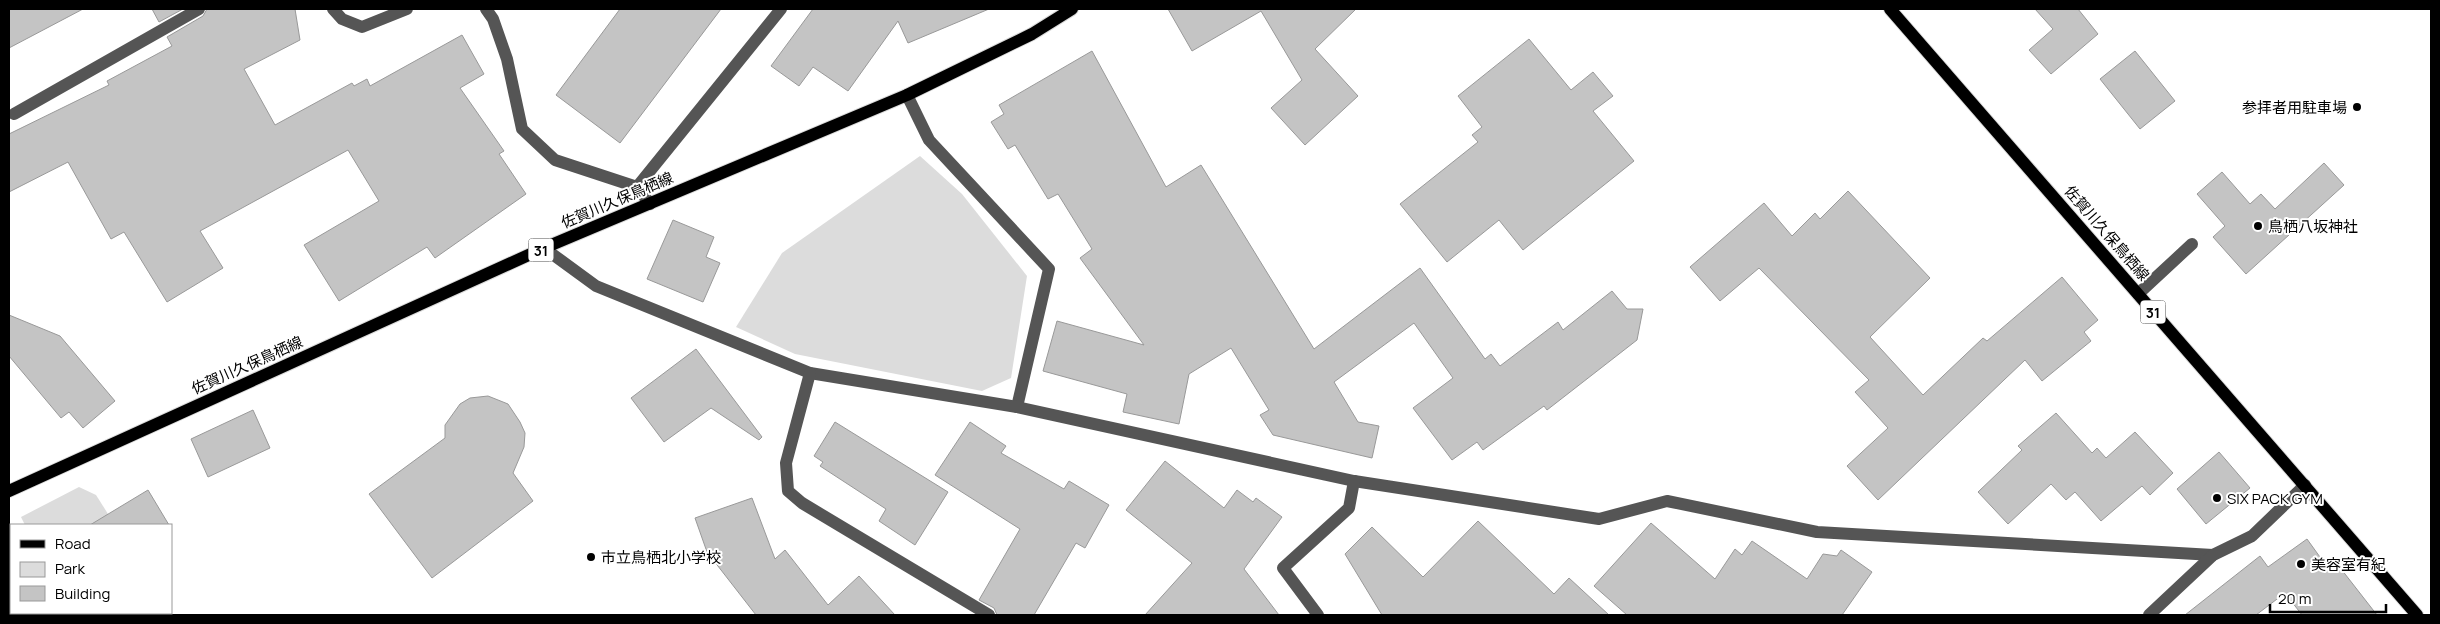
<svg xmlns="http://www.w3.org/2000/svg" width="2440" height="624" font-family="Manrope,'Noto Sans JP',sans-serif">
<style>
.green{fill:#dcdcdc}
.building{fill:#c4c4c4;stroke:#999}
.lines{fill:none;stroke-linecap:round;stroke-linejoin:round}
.major-casing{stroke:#dbdbdb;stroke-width:14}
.minor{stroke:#555;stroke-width:12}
.major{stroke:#000;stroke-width:12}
.poi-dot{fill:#000;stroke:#fff;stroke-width:2}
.labels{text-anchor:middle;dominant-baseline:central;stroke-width:4;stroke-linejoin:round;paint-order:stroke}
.shield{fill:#fff;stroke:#4c4c4c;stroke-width:1}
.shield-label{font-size:14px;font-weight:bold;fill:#000}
.poi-label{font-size:15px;fill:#000;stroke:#fff;text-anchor:start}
.street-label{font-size:15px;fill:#000;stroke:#fff}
</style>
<rect width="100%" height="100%" fill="#fff"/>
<g class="green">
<path d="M920 156 962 194 1027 276 1011 378 982 391 795 354 736 327 782 253Z"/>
<path d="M79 487 96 495 115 525H25L21 517Z"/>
<path d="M57 613H169L171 615H57Z"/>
</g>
<g class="building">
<path d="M9 9H83L9 48Z"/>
<path d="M152 9H183L159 22Z"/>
<path d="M207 9H295L300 40 244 69 275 125 352 83 354 86 367 79 370 86 462 35 484 74 460 88 504 151 499 154 526 194 435 258 427 247 339 301 304 245 379 201 348 150 200 231 223 268 167 302 124 232 111 239 68 162 9 192V134L109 85 107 81 172 46 167 37 203 16Z"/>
<path d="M620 9H721L620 143 556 95Z"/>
<path d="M813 9H989L908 43 898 21 848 91 813 67 799 86 771 66Z"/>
<path d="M1168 9H1356L1315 49 1358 96 1305 145 1271 108 1302 80 1261 11 1192 51Z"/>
<path d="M2035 9H2078L2098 34 2051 74 2029 50 2053 29Z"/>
<path d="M1529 39 1571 90 1593 72 1613 96 1593 111 1634 161 1523 250 1499 220 1447 262 1400 204 1478 142 1472 135 1482 127 1458 96Z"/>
<path d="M1092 51 1166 187 1201 165 1314 349 1420 268 1485 359 1491 354 1500 366 1558 322 1563 330 1612 291 1627 309H1643L1637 340 1547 410 1544 406 1483 450 1477 442 1452 460 1413 408 1453 378 1414 323 1334 382 1358 422 1379 426 1372 458 1273 435 1260 415 1269 410 1231 348 1189 374 1179 424 1123 412 1127 394 1043 371 1057 321 1144 345 1080 258 1092 249 1058 194 1048 199 1015 145 1008 149 991 122 1004 114 999 105Z"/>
<path d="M2135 51 2175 101 2140 129 2100 79Z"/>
<path d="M2324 163 2344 185 2246 274 2213 237 2225 226 2197 194 2222 172 2250 204 2261 194 2275 209Z"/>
<path d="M1848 191 1930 278 1870 337 1923 395 1983 338 1987 341 2062 277 2098 320 2084 332 2091 341 2042 381 2025 360 1878 500 1847 466 1888 428 1855 392 1869 380 1759 268 1720 301 1690 267 1764 203 1792 236 1815 213 1820 219Z"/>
<path d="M673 220 714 237 706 257 720 263 703 302 647 279Z"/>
<path d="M9 315 60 336 115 401 83 428 69 412 61 418 9 356Z"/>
<path d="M696 349 762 437 759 440 711 408 664 442 631 398Z"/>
<path d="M488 396 508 404 520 422 525 433 524 447 513 473 533 501 432 578 369 494 445 438V425L460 404 470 398Z"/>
<path d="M253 410 270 448 208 477 191 439Z"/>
<path d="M2056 413 2092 453 2097 448 2106 458 2135 432 2173 473 2150 495 2142 486 2101 521 2075 492 2066 500 2051 484 2008 524 1978 492 2022 450 2018 446Z"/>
<path d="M835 422 948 492 915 545 879 521 886 509 820 466 823 462 814 456Z"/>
<path d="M970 422 1006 446 1001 453 1064 489 1069 481 1109 505 1085 548 1076 543 1034 615H997L994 608 979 600 1020 529 935 475Z"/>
<path d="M2219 452 2250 488 2206 524 2177 489Z"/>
<path d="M1165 461 1224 508 1237 490 1253 502 1256 498 1282 517 1244 569 1279 615H1145L1192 563 1126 510Z"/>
<path d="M148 490 169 525H90Z"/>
<path d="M752 498 775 559 785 550 828 605 859 576 895 615H756L707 552 695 518Z"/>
<path d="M1478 521 1554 594 1569 578 1609 615H1382L1345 554 1372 527 1423 577Z"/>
<path d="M1651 523 1715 579 1735 549 1742 555 1752 541 1807 579 1823 554 1837 556 1841 550 1872 572 1842 615H1627L1594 586Z"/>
<path d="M2307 539 2330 571 2338 565 2377 615H2302L2285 593 2256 615H2185L2260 556 2268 567Z"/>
</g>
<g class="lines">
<g class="major-casing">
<g id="major">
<path d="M1890 9 2417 615"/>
<path d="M9 491 544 248 907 95 1032 34 1072 9"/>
</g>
</g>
<g class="minor">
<path d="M333 9 342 19 362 27 407 9"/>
<path d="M486 9 493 19 507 59 522 129 555 160 637 187 650 204"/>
<path d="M907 95 929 140 1049 269 1017 407"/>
<path d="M14 114 199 9"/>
<path d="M637 187 781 9"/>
<path d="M544 248 596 286 810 373 1017 407 1354 481 1599 519 1667 501 1817 532 2213 555"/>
<path d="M2138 294 2192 244"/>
<path d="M810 373 786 463 788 491 802 503 989 615"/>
<path d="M1318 615 1283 568 1349 508 1354 481"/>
<path d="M2149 615 2213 555 2252 536 2305 485"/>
</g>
<use href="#major" class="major"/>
</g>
<g class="poi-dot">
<circle cx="2357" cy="107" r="5"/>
<circle cx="2258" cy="226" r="5"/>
<circle cx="2217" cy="498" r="5"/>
<circle cx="591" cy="557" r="5"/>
<circle cx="2301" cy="564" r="5"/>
</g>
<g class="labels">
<g class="shield">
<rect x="528.5" y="238.5" width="25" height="23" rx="4"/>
<rect x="2140.5" y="300.5" width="25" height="23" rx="4"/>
</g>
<g class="shield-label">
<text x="541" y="250">31</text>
<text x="2153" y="312">31</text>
</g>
<g class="poi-label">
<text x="2347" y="107" text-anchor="end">参拝者用駐車場</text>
<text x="2268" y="226">鳥栖八坂神社</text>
<text x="2227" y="498">SIX PACK GYM</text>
<text x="601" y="557">市立鳥栖北小学校</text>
<text x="2311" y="564">美容室有紀</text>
</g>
<g class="street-label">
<text transform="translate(617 200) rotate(-23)">佐賀川久保鳥栖線</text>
<text transform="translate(2107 233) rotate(49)">佐賀川久保鳥栖線</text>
<text transform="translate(247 365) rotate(-24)">佐賀川久保鳥栖線</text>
</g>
</g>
<rect width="2440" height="624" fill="none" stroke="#000000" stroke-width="20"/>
<rect x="10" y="524" width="162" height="90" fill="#ffffff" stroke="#999999"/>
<rect x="20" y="540" width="25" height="8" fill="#000000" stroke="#999999"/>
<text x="55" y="549" font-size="15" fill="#000000">Road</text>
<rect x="20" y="562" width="25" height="15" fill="#dcdcdc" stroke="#999999"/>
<text x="55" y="574" font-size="15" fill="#000000">Park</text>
<rect x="20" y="586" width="25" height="15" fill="#c4c4c4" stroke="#999999"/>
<text x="55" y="599" font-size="15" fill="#000000">Building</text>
<path d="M2270 604v8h116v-8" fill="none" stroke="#000000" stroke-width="2.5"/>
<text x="2278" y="604" font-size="15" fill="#000000" stroke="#ffffff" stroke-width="4" paint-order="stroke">20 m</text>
</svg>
